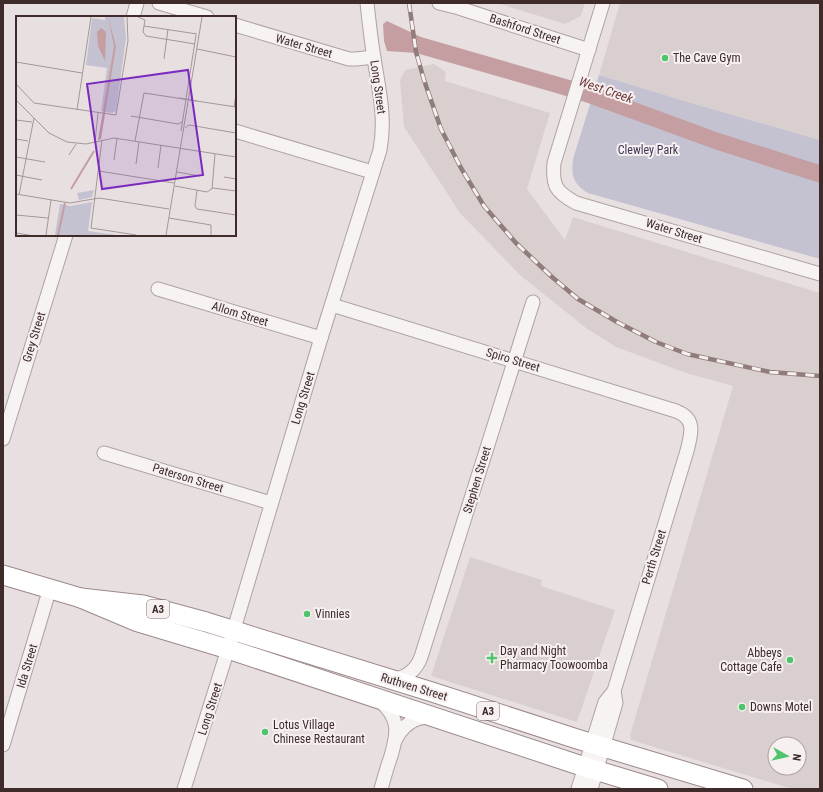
<svg xmlns="http://www.w3.org/2000/svg" width="823" height="792" font-family="'Roboto Condensed',sans-serif">
<style>
.built{fill:#dacfcf;fill-rule:evenodd}
.green{fill:#c4c2d1}
.water{fill:#c59ea1}
.lines{fill:none;stroke-linecap:round;stroke-linejoin:round}
.minor-casing{stroke:#aea2a2;stroke-width:15}
.highway-casing{stroke:#9d8989;stroke-width:21}
.minor{stroke:#f7f3f3;stroke-width:13}
.highway{stroke:#fff;stroke-width:19}
.rail-casing{stroke:#907c7b;stroke-width:4.5}
.rail{stroke:#f6f0f0;stroke-width:3;stroke-dasharray:9;stroke-linecap:butt}
.poi-dot{fill:#50c36d;stroke:#f6f0f0;stroke-width:1.5}
.labels{text-anchor:middle;dominant-baseline:central;stroke-width:4;stroke-linejoin:round;paint-order:stroke}
.shield{fill:#f6f0f0;stroke:#756665;stroke-width:1}
.shield-label{font-size:11px;font-weight:bold;fill:#3e2b2a}
.street-label{font-size:12px;fill:#3e2b2a;stroke:#f6f0f0}
.poi-label{font-size:12px;fill:#3e2b2a;stroke:#f6f0f0;text-anchor:start}
.park-label{font-size:12px;fill:#403958;stroke:#f6f0f0}
.water-label{font-size:13px;font-style:italic;fill:#6e383a;stroke:#f6f0f0}
.inset-river{fill:none;stroke:#c59ea1;stroke-width:2}
.inset-road{fill:none;stroke:#a49897;stroke-width:1}
.view{fill:#7b2cbf;fill-opacity:0.15;stroke:#7b2cbf;stroke-width:2}
.inset-edge{fill:none;stroke:#3e2b2a;stroke-width:2}
</style>
<rect width="100%" height="100%" fill="#e8e0e0"/>
<g class="built">
<path d="M497 3H585L581 16 565 24Z"/>
<path d="M620 3H820V140L698 105 599 75Z"/>
<path d="M434 64 446 72 445 81 550 113 527 189 565 240 573 217 820 293V789H792L631 740 630 735 733 386 686 373 616 347 586 328 520 275 460 213 404 127 400 80 405 70ZM775 744H799V768H775Z"/>
<path d="M470 557 542 580 541 586 615 610 577 722 431 676Z"/>
</g>
<path class="green" d="M599 75 698 105 820 140V259L588 193C573 184 571 176 573 159Z"/>
<path class="water" d="M387 21 421 37 594 87 719 133 820 165V183L714 149 588 103 556 93 416 53 387 51 384 41 383 24Z"/>
<g class="lines">
<g class="minor-casing">
<g id="minor">
<path d="M159 3 207 17"/>
<path d="M439 3 459 8 589 50"/>
<path d="M603 3 554 163C552 186 556 192 576 203L820 274"/>
<path d="M133 17 137 3"/>
<path d="M235 25 349 59H356L374 57"/>
<path d="M235 131 372 172"/>
<path d="M158 289 321 338"/>
<path d="M332 305 676 411C697 419 691 434 687 451L614 691 605 702 578 789"/>
<path d="M3 439 66 235"/>
<path d="M104 453 271 503"/>
<path d="M391 680C406 678 416 671 421 657L533 302"/>
<path d="M379 700C400 718 398 732 391 756 387 767 384 778 381 789"/>
<path d="M395 741C402 726 413 717 430 717"/>
<path d="M3 745 50 588"/>
<path d="M184 789 228 649 321 338 380 150C386 118 379 90 374 58 371 40 369 21 367 3"/>
<path d="M591 789 616 703 614 691"/>
</g>
</g>
<g class="highway-casing">
<g id="highway">
<path d="M3 575 81 598 138 622 228 649 585 767 658 789"/>
<path d="M81 598 143 605 206 622 432 692 577 739 743 789"/>
</g>
</g>
<use href="#minor" class="minor"/>
<use href="#highway" class="highway"/>
<g class="rail-casing">
<path id="rail" d="M409 3 416 52 424 80 441 129 461 168 484 206 516 243 552 277 578 299 617 322 656 342 687 354 770 372 820 376"/>
</g>
<use href="#rail" class="rail"/>
</g>
<g class="poi-dot">
<circle cx="665" cy="58" r="4"/>
<circle cx="307" cy="614" r="4"/>
<path d="M490 652h4v4h4v4h-4v4h-4v-4h-4v-4h4z"/>
<circle cx="790" cy="660" r="4"/>
<circle cx="742" cy="707" r="4"/>
<circle cx="265" cy="732" r="4"/>
</g>
<g class="labels">
<g class="shield">
<rect x="147" y="600" width="22" height="18" rx="3"/>
<rect x="477" y="702" width="22" height="18" rx="3"/>
</g>
<g class="shield-label">
<text x="158" y="609">A3</text>
<text x="488" y="711">A3</text>
</g>
<g class="street-label">
<text transform="translate(525 29) rotate(18)">Bashford Street</text>
<text transform="translate(304 46) rotate(16)">Water Street</text>
<text transform="translate(378 87) rotate(82)">Long Street</text>
<text transform="translate(674 231) rotate(17)">Water Street</text>
<text transform="translate(240 314) rotate(17)">Allom Street</text>
<text transform="translate(34 337) rotate(-73)">Grey Street</text>
<text transform="translate(513 360) rotate(17)">Spiro Street</text>
<text transform="translate(303 398) rotate(-73)">Long Street</text>
<text transform="translate(188 478) rotate(17)">Paterson Street</text>
<text transform="translate(477 480) rotate(-73)">Stephen Street</text>
<text transform="translate(654 557) rotate(-73)">Perth Street</text>
<text transform="translate(27 666) rotate(-73)">Ida Street</text>
<text transform="translate(414 687) rotate(17)">Ruthven Street</text>
<text transform="translate(210 709) rotate(-72)">Long Street</text>
</g>
<g class="poi-label">
<text x="673" y="58">The Cave Gym</text>
<text x="315" y="614">Vinnies</text>
<text x="500" y="651">Day and Night<tspan x="500" dy="14">Pharmacy Toowoomba</tspan></text>
<text x="782" y="653" text-anchor="end">Abbeys<tspan x="782" dy="14">Cottage Cafe</tspan></text>
<text x="750" y="707">Downs Motel</text>
<text x="273" y="725">Lotus Village<tspan x="273" dy="14">Chinese Restaurant</tspan></text>
</g>
<g class="park-label">
<text x="648" y="150">Clewley Park</text>
</g>
<g class="water-label">
<text transform="translate(606 90) rotate(19)">West Creek</text>
</g>
</g>
<g transform="translate(16 16)">
<rect width="220" height="220" fill="#e8e0e0"/>
<path d="M89 1H108L110 22 100 95 96 97 85 95 91 52 70 49 76 2 89 4ZM78 174 76 181 63 184 61 177ZM76 186 72 215 101 219H39L44 188 55 190Z" fill="#c4c2d1"/>
<path d="M92 1 100 30 85 123 82 124 98 30ZM85 12 90 16 89 45 82 30 81 16Z" fill="#c59ea1"/>
<path class="inset-river" d="M55 173 78 135M42 219 49 187"/>
<path class="inset-road" d="M122 1 129 4 127 16 130 20 179 28M128 10 181 18M181 33 220 41M148 43 152 13M0 46 66 57M0 68 18 87 100 99 112 25 111 1M163 82 181 85M0 84 33 117 51 126 70 128 98 122 220 141M218 91 220 79M61 94 75 1M115 100 162 108 166 106M0 104 16 106M169 112 173 109 220 117M165 115 180 19M0 123 12 125M86 124 75 212 120 219M119 125 128 77 220 91M79 126 82 97M53 139 60 128M0 141 29 146M98 144 101 122M120 148 123 126M142 152 145 129M83 155 158 167M161 156 184 160M0 159 26 164M208 161 220 163M159 170 191 176 197 172 220 175M196 173 199 138M181 174 179 190 181 193 220 199M0 178 54 187 83 182 153 193M3 179 18 102M0 199 32 202M153 202 195 209V219M0 217 13 219M30 219 35 184M150 219 186 1"/>
<path class="view" d="M172 54 187 159 86 173 71 68Z"/>
<rect width="220" height="220" class="inset-edge"/>
</g>
<rect width="823" height="792" fill="none" stroke="#3e2b2a" stroke-width="8"/>
<g transform="translate(787 756) rotate(98)"><circle r="19" fill="#f6f0f0" stroke="#aca1a1"/>
<path d="M0-3L7 15L0 10L-7 15Z" fill="#50c36d"/>
<text y="-6" font-size="11" font-weight="bold" text-anchor="middle" fill="#3e2b2a">N</text>
</g>
</svg>
